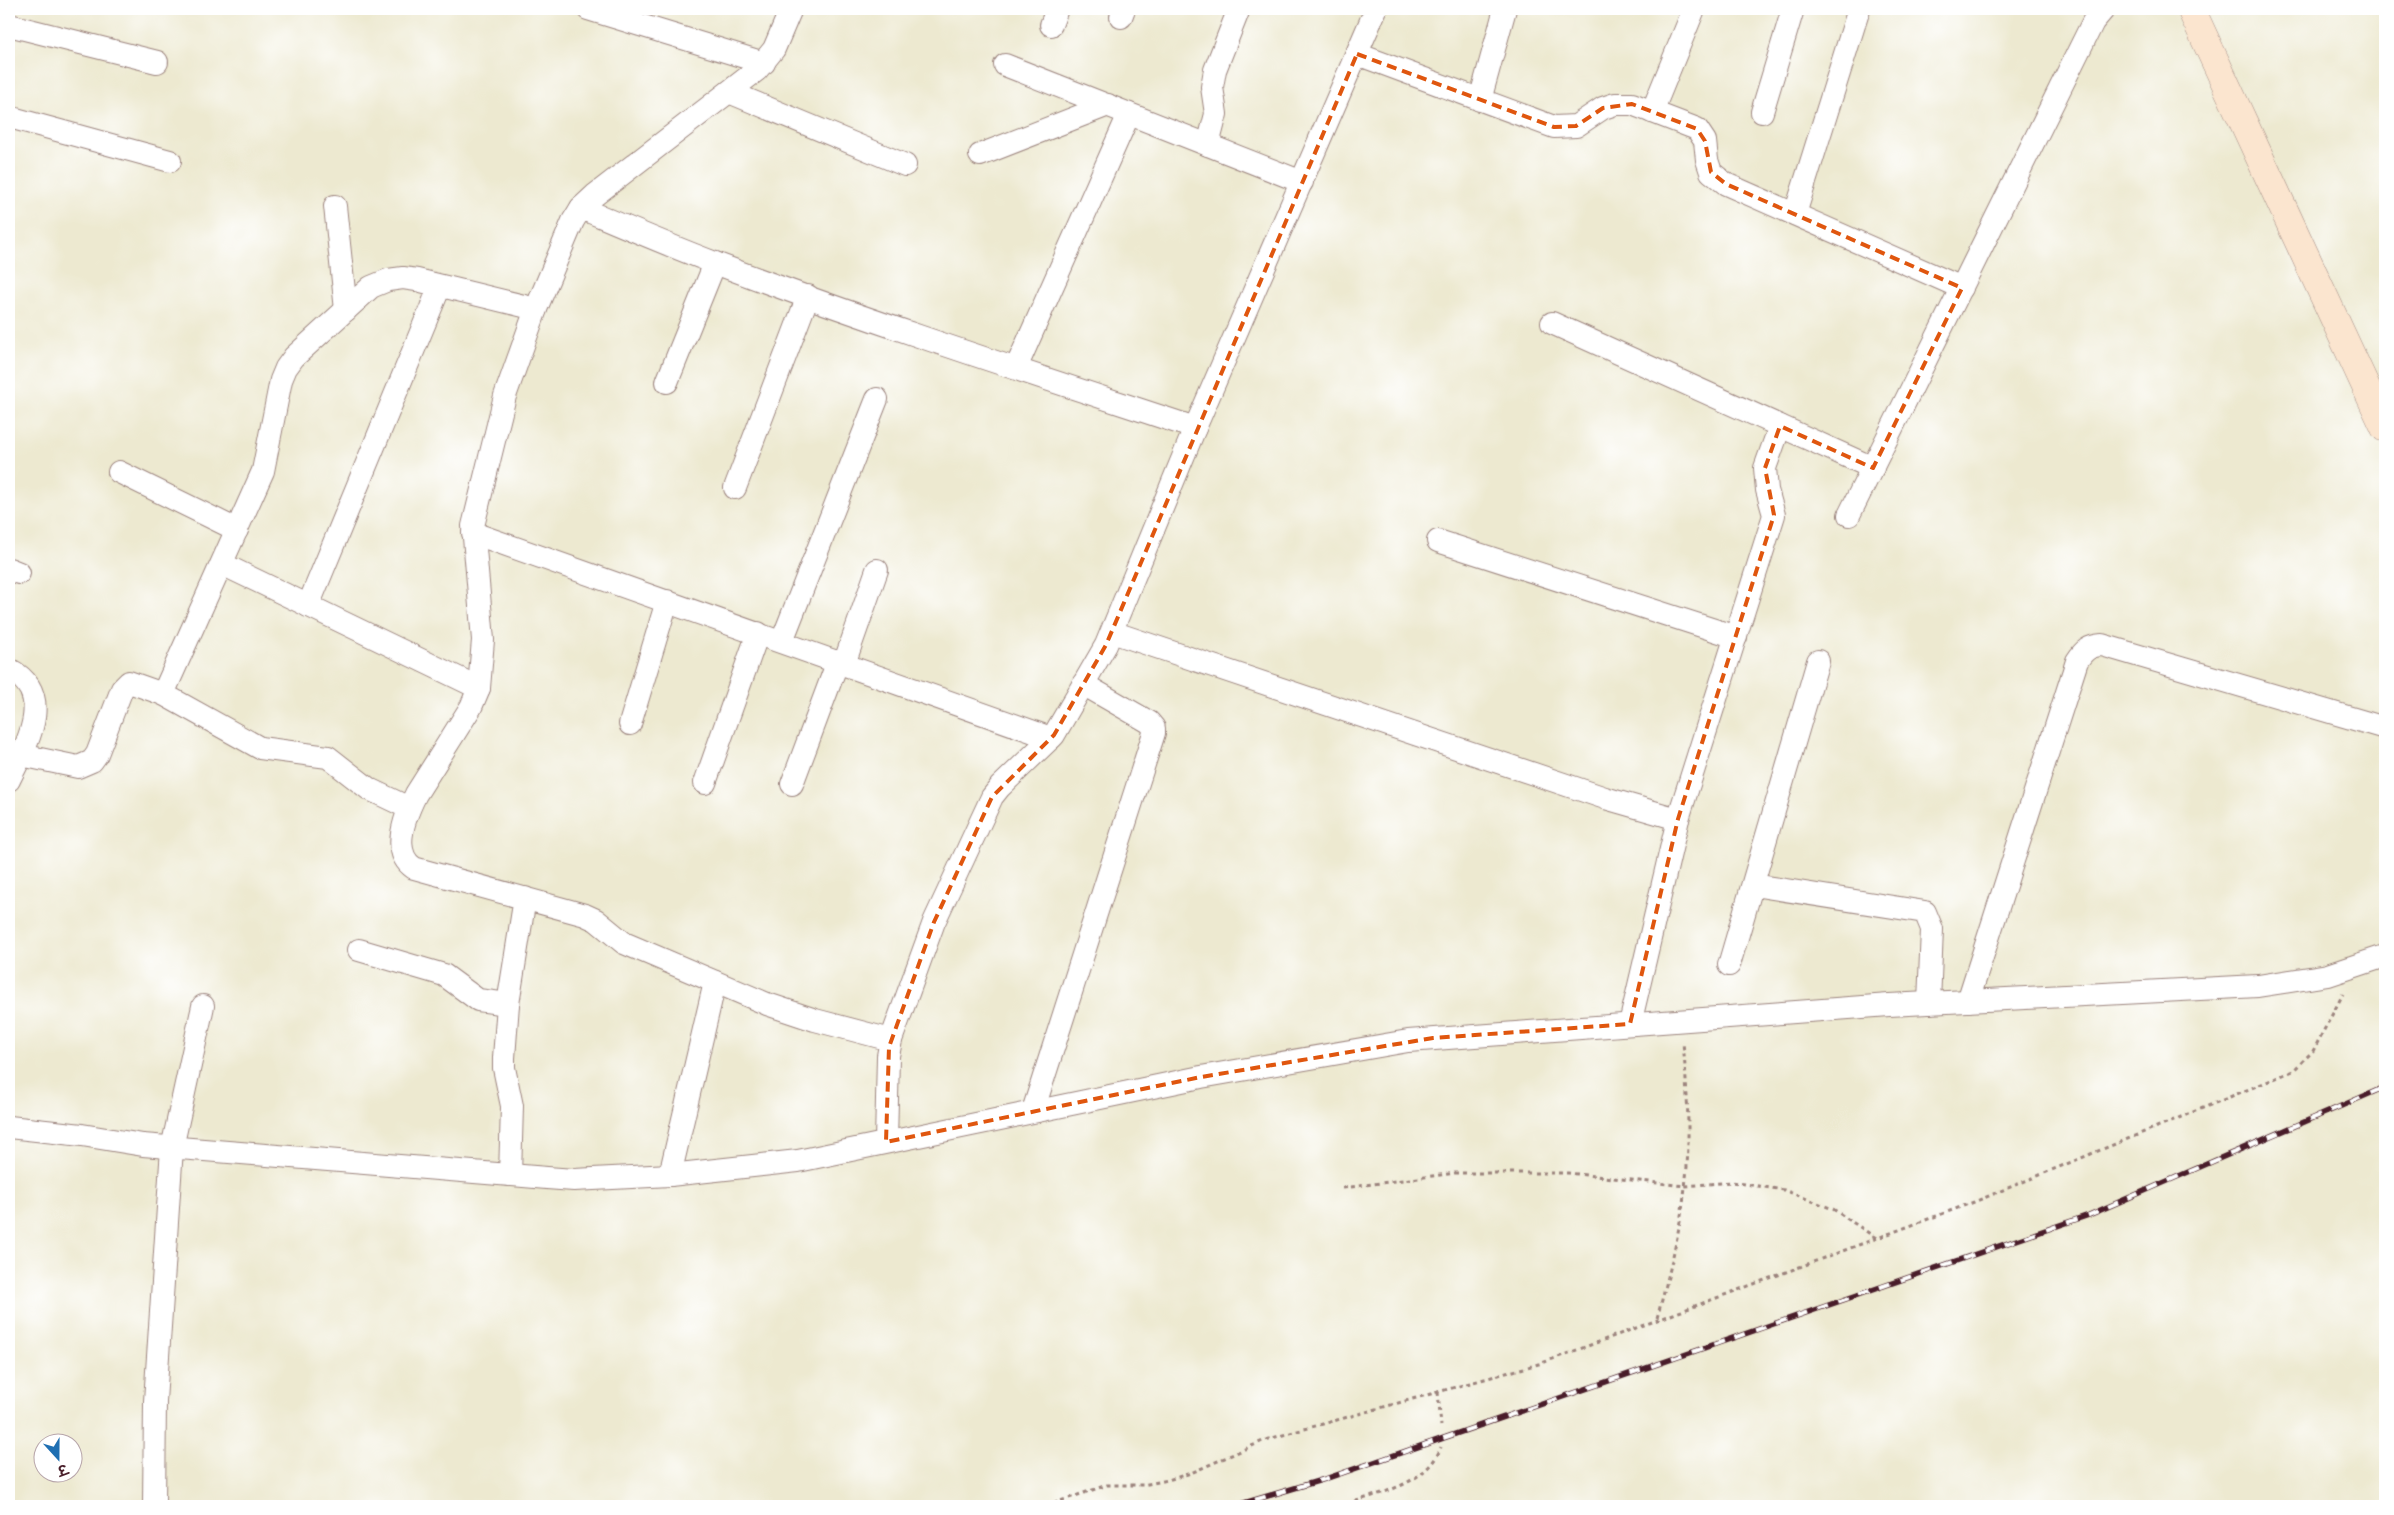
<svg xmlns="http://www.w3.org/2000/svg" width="2394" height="1515" font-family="Mali,'Playpen Sans Deva',sans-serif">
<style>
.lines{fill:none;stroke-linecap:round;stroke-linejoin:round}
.street-casing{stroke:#9c847e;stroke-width:24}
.secondary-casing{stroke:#9c847e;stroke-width:29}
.path{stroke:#9c847e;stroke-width:3;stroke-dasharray:4 4;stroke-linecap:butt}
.street{stroke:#fff;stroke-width:22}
.secondary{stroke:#fbe5cf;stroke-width:28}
.rail-casing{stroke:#4a1f2b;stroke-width:5.5}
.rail{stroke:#fff;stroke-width:4;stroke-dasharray:11;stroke-linecap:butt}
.marked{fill:none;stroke:#e0560e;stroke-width:4;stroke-dasharray:10 6;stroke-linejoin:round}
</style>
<rect width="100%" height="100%" fill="#fff"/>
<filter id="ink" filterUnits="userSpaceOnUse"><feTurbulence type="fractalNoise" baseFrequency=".02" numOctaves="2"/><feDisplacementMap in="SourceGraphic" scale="10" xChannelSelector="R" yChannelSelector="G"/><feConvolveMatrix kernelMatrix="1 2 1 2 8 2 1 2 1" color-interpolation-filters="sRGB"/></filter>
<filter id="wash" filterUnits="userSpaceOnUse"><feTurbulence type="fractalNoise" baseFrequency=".0096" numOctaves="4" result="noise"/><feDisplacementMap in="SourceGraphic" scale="20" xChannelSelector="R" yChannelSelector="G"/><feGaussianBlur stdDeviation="1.12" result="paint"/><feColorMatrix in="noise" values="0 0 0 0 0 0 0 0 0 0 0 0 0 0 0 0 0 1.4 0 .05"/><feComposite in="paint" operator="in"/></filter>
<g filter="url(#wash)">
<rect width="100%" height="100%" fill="#ede9d0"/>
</g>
<g filter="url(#ink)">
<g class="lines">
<g class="street-casing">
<g id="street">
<path d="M588 9 764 63"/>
<path d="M791 9 774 49 757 70 595 195 581 208 573 221 536 309 505 396 473 526 483 640 479 688 471 707 416 794C406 814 390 852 414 868L585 915 596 920 624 943 767 1004 815 1020 891 1040"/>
<path d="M1121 17 1124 9"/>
<path d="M9 25 157 62"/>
<path d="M1051 25 1057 9"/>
<path d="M1357 54 1554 127 1576 126 1603 108 1615 104H1632L1697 129 1705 141 1707 160 1711 172 1726 184 1962 288"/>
<path d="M1005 65 1302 182"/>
<path d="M729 92 905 165"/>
<path d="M1480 100 1505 9"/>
<path d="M1652 112 1694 9"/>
<path d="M1762 112 1793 9"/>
<path d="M9 117 170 161"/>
<path d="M1208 145 1216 114 1212 87 1215 70 1239 9"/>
<path d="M980 155 1108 105"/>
<path d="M335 206 346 310"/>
<path d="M581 208C626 227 670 246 715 263 873 323 1035 375 1195 428"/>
<path d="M1795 214 1859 9"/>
<path d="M1552 323 1873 468"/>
<path d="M1016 368 1129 114"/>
<path d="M667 382 715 263"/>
<path d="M119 472 237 530"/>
<path d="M735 488 808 296"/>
<path d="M1849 515 2093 22 2104 9"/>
<path d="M473 533 1051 738"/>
<path d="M1438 541 1736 637"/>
<path d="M222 564 479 688"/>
<path d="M9 569 19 573"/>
<path d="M308 606 440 286"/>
<path d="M1112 632 1605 798 1678 819"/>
<path d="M782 641 877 399"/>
<path d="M844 664 877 570"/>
<path d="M9 669C57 695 26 745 9 780"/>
<path d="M163 694 263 471 281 380 286 368 294 357 371 287 388 280 403 278 417 280 536 309"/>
<path d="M630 724 667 601"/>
<path d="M21 755 78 767 92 761 97 754 122 689 129 682 163 694 260 748 328 757 369 789 409 808"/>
<path d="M705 783 758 633"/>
<path d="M792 784 838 661"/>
<path d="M1753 885 1925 912 1932 929 1929 1003"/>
<path d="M359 950 444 975 478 1000 508 1004"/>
<path d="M1729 965 1818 661"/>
<path d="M1968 1001 2077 661C2084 650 2089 646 2102 645L2385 728"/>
<path d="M1630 1024 1678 819 1774 515 1767 490 1765 468 1780 426"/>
<path d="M1033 1111 1154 733V728L1149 722 1083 684"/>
<path d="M9 1127 82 1135 143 1145 547 1178 574 1180 670 1175 798 1161 1201 1077 1408 1041 1889 1005 2258 986 2328 975 2385 956"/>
<path d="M886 1142 888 1056 891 1040 934 922 992 797 1000 787 1054 735 1106 645 1195 428 1376 9"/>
<path d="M510 1175 512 1106 504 1068V1058L508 1004 525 898"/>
<path d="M670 1175 715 982"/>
<path d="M154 1506 155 1401 172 1148 203 1006"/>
</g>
</g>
<g class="secondary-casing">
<path id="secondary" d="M2191 9 2385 428"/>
</g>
<g class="path">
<path d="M1343 1188 1455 1173H1568L1685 1186 1732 1182 1784 1190 1833 1209 1876 1238"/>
<path d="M1657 1318C1669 1275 1680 1232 1685 1187 1691 1139 1687 1090 1683 1042"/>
<path d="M1438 1392 1441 1426"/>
<path d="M1046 1506 1107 1485H1143L1168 1480 1191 1473 1265 1440 1542 1363 1974 1202 2293 1071 2313 1051 2343 994"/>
<path d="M1340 1506C1375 1494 1427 1486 1441 1447"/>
</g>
<use href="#street" class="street"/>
<use href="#secondary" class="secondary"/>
<g class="rail-casing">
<path id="rail" d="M1234 1506 1325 1479 2089 1215 2385 1087"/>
</g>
<use href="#rail" class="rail"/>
</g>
</g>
<path class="marked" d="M1357 54 1554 127 1576 126 1603 108 1632 104 1697 129 1705 141 1711 172 1726 184 1962 288 1873 468 1780 426 1765 468 1774 515 1678 819 1630 1024 1433 1038 1201 1077 886 1142 889 1047 934 922 992 797 1054 735 1106 645Z"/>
<rect width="2394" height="1515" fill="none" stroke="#fff" stroke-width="30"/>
<g transform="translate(58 1458) rotate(159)"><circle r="24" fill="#ffffff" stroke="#b7a5aa"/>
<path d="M0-4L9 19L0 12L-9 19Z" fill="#1f6fb2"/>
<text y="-8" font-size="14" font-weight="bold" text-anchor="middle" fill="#4a1f2b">उ</text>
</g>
</svg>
